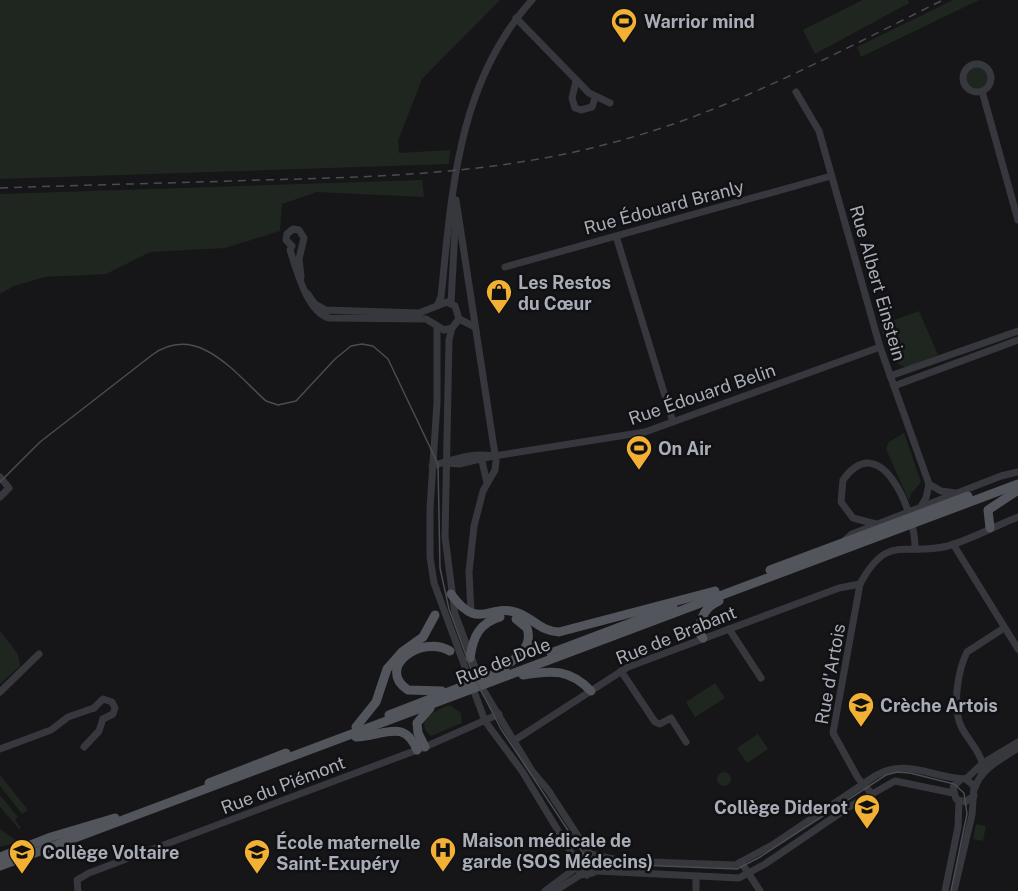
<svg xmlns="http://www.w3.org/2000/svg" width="1018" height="891" font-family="'Public Sans',sans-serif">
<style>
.green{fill:#1e261f}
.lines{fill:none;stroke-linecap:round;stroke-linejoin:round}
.minor{stroke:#37383d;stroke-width:7}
.major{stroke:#53555c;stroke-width:9}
.tram{stroke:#4a4c52;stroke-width:1.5}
.rail{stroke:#4a4c52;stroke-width:1.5;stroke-dasharray:8 6;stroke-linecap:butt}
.labels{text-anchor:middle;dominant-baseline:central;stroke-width:5;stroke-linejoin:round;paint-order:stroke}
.poi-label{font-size:18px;font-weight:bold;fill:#a8adb8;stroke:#111113;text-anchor:start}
.street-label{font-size:18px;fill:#a8adb8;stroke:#111113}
</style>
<rect width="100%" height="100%" fill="#161618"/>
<g class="green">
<path d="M0 0H500L422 79 398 141 399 153 450 150 449 164 0 179Z"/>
<path d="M863 0H908L909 3 815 54 803 30Z"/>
<path d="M953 0H979L861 57 857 47Z"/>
<circle cx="977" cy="78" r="11"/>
<path d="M422 180 424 197 317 192 282 204 280 231 225 248 150 252 106 274 45 277 14 286 0 294V194Z"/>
<path d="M919 311 938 355 906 368 892 360 880 325Z"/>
<path d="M904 433 921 482 911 494 909 501 886 449 889 442Z"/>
<path d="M0 631 18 654 20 666 0 684Z"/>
<path d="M715 683 725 698 695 717 686 702Z"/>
<path d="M450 705 461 713 462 723 431 736C412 721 437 709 450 705Z"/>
<path d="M758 734 768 749 747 763 737 748Z"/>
<circle cx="724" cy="779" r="7"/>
<path d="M0 775 28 810 22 814 0 786Z"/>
<path d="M0 795 18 817 15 820 21 828 19 829 0 807Z"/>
<path d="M976 824 986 826 983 841 973 839Z"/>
<path d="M0 829 18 842 0 847Z"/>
</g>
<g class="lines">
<g class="minor">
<path d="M516 18 589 93 610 103"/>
<circle cx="977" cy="78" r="14"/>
<path d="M576 81 572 98 575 108 581 110 592 107 595 98"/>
<path d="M982 91 1018 220"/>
<path d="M796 92 819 131 880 347 929 484 926 498 920 508"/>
<path d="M456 200 496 461 495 470 483 491 474 526 469 572 471 613"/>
<path d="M616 236 673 422"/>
<path d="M505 267 831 176"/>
<path d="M301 277 299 259 304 238 299 230 293 229 287 234 286 240 292 246 290 250C297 271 307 312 329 318L426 319 444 330 452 328 459 319 455 306 447 302 419 313 326 310 315 304 307 293"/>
<path d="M451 303 456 211"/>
<path d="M438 304 441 297C452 192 457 83 532 0"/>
<path d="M459 319 475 327"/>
<path d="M437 327V403L430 508V557L434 583 485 721 522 771 577 862"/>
<path d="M452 328 449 340 445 537 455 614 484 691 532 771 548 790 589 853"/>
<path d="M890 376 1018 331"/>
<path d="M894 386 1018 340"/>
<path d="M482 461 487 483"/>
<path d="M446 463 459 464 493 456"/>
<path d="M432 466C453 460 471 452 494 456L645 432 880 347"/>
<path d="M0 477 9 488 0 497"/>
<path d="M929 484 941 491 956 493"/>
<path d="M876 524 853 518 841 502 843 480C882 426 916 516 915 548"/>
<path d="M845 540 852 534 1001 476 1018 472"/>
<path d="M953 544 1018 649"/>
<path d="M729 629 761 678"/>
<path d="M621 671 655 722 660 724 671 718 686 742"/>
<path d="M0 692 39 654"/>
<path d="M94 708 103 699 112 702 115 708 113 714 103 719"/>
<path d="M515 740 628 667 839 588 860 584"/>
<path d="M84 747 99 731 103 719"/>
<path d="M0 749 51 730 68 717 94 708"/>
<path d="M981 776C988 757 968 742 961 726 952 706 958 670 967 652L1004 628"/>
<path d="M966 779 983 763 1018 742"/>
<path d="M960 780 953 787 956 799 965 802 974 796"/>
<path d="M975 788C981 768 1002 759 1018 748"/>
<path d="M872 794 858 778 833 733 860 584C888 532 904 557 948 546 972 539 995 526 1018 517"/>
<path d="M741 862 760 891"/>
<path d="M596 871 739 878 765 864 849 807 895 781 953 793"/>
<path d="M587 875 579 871 577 862 586 853 622 861 735 865 774 844 875 776C907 757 934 779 966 779L974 786 972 815 954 891"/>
<path d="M78 891 77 880 89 873 425 747 499 714"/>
<path d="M545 891 577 867"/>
<path d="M555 891 580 875 593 873 598 866 596 856"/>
<path d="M696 891V880"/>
<path d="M945 891 958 827 959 801"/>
</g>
<g class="major">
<path d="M990 528 988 510 1018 490"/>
<path d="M770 570 968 496"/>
<path d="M451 594C479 633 489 602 518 613 534 619 540 631 559 632L715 591"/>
<path d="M703 638 698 631C702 616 704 608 719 601"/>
<path d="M551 653 673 607"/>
<path d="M470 658C473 637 479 623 500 617"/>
<path d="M499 671C514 659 534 649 527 628L516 619"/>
<path d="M523 675C552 670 570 669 591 691"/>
<path d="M442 691 408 690C375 668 421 634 450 651"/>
<path d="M389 715 505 670"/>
<path d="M356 727 376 702 387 669 402 652 423 637 435 615"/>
<path d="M356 737C384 736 404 718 417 750"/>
<path d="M425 747 418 733 417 723 430 708"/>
<path d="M209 783 286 753"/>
<path d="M0 857 51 837 115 818"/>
<path d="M0 866 1018 484"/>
</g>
<path class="tram" d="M0 482 40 442 152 355C197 322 235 373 266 401L278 405 296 401 335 359 351 346 362 344 373 346 388 359 438 464 440 568 449 609 474 677 501 729 587 859 612 864 737 869 760 857 886 775 897 772 910 773 954 784 964 793 967 814 951 891"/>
<path class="rail" d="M0 188C87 185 173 183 260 180 380 177 498 174 615 142 731 111 836 53 943 0"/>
</g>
<defs>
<g id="stadium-pin" transform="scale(1.35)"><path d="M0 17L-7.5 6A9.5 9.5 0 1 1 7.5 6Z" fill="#f2b134" stroke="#111113"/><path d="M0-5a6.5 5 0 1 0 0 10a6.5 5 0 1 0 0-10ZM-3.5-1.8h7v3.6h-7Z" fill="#111"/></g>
<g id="shop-pin" transform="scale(1.35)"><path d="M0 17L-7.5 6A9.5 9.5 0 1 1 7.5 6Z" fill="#f2b134" stroke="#111113"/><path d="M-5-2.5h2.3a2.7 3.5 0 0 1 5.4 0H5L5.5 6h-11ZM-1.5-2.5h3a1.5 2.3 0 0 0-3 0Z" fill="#111"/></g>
<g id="school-pin" transform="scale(1.35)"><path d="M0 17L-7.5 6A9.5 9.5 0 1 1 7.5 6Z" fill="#f2b134" stroke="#111113"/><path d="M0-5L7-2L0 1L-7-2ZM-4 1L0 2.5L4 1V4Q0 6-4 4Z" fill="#111"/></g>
<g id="hospital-pin" transform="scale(1.35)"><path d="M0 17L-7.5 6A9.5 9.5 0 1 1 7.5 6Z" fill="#f2b134" stroke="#111113"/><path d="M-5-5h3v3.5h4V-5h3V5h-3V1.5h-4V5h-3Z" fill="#111"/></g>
</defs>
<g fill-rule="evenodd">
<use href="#stadium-pin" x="624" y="21"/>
<use href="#shop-pin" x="499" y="292"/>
<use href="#stadium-pin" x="639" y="448"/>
<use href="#school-pin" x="861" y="705"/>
<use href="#school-pin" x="867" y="807"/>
<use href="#hospital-pin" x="443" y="850"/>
<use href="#school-pin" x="22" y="852"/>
<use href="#school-pin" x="257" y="852"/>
</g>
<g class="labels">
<g class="poi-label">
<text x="644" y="21">Warrior mind</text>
<text x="518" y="282">Les Restos<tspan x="518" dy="21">du Cœur</tspan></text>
<text x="658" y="448">On Air</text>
<text x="880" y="705">Crèche Artois</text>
<text x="848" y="807" text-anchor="end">Collège Diderot</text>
<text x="462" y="840">Maison médicale de<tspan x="462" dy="21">garde (SOS Médecins)</tspan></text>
<text x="276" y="842">École maternelle<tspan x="276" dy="21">Saint-Exupéry</tspan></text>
<text x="42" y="852">Collège Voltaire</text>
</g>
<g class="street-label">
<text transform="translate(664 207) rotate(-15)">Rue Édouard Branly</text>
<text transform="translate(878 283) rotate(74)">Rue Albert Einstein</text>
<text transform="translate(702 394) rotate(-19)">Rue Édouard Belin</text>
<text transform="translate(676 635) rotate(-22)">Rue de Brabant</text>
<text transform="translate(503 661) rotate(-21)">Rue de Dole</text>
<text transform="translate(830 674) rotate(-80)">Rue d'Artois</text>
<text transform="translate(283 785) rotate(-21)">Rue du Piémont</text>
</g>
</g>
</svg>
